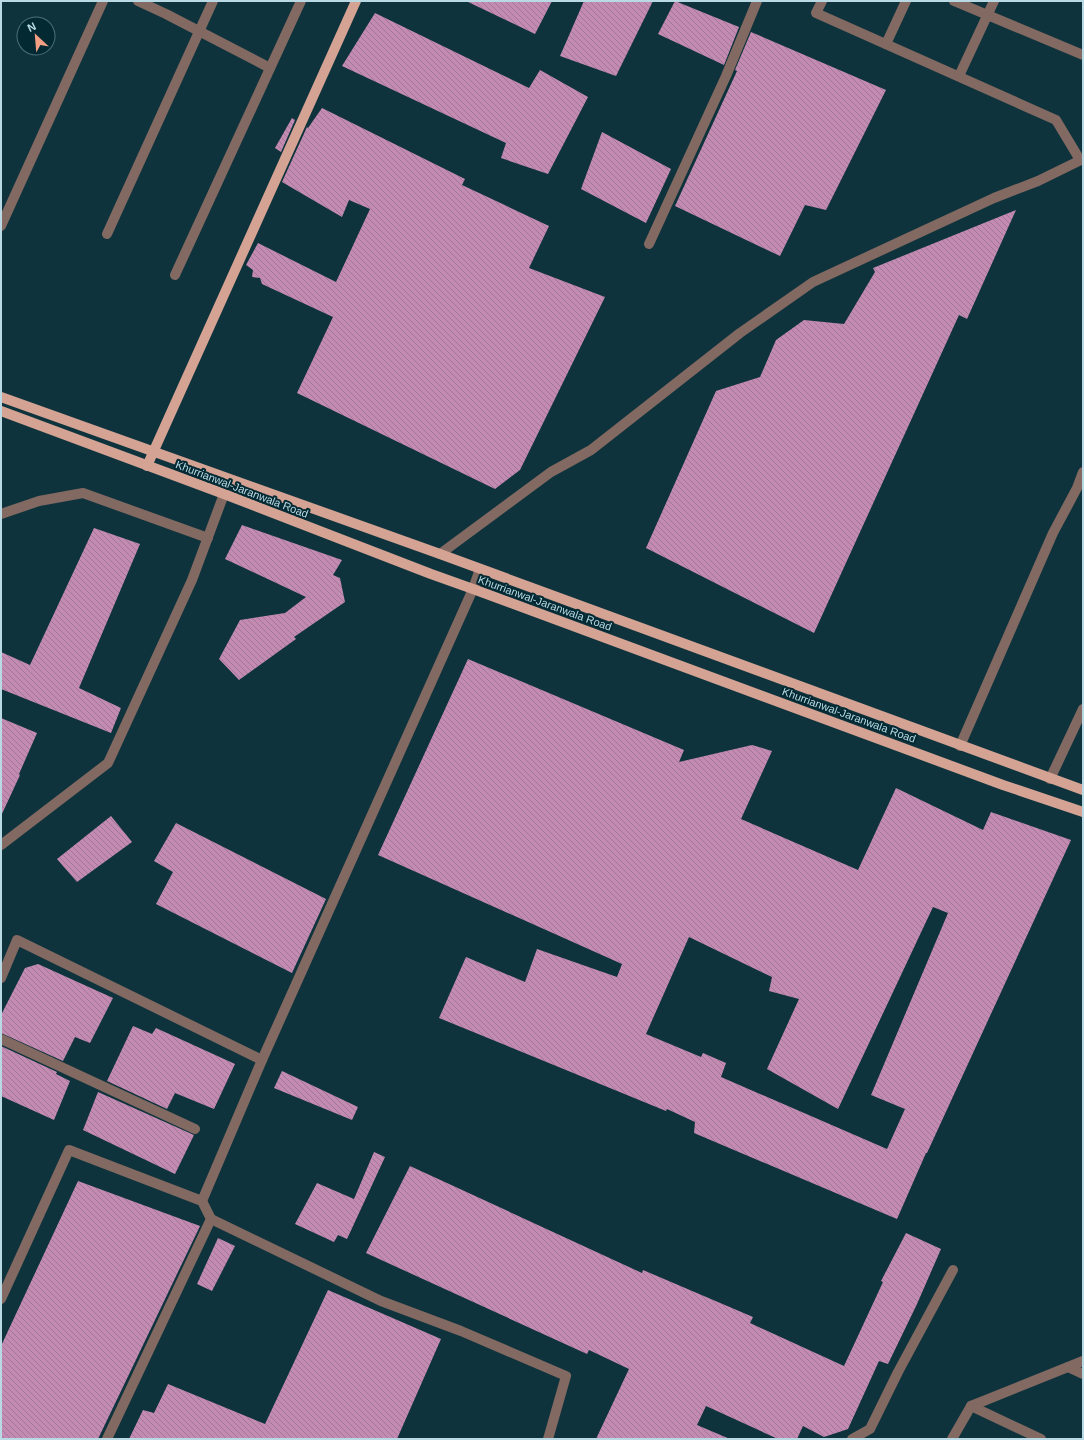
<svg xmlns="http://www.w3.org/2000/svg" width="1084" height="1440" font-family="Arial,sans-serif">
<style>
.building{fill:url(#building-back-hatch);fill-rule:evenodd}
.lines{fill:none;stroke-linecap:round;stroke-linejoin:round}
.minor{stroke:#826961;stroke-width:10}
.major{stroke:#d5a393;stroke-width:10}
.labels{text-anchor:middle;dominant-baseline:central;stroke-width:4;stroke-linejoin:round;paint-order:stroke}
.street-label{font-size:11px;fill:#b9dae4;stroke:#032933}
</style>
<defs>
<pattern id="building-back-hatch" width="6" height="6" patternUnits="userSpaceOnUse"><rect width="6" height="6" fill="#c38bb1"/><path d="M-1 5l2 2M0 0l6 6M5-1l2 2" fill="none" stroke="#a07896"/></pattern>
</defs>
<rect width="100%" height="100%" fill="#0f333d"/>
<g class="building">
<path d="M466 1H552L535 34Z"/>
<path d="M584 1H653L616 76 560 56Z"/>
<path d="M675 1 739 27 724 65 658 34Z"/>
<path d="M375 13 529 88 540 70 588 97 548 174 501 158 506 143 342 66Z"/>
<path d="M751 32 886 90 826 210 805 205 780 256 675 206 737 71 735 70Z"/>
<path d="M322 108 465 179 462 185 549 226 529 268 605 297 520 470 495 489 297 393 333 317 262 284 260 278 252 277 253 270 246 265 258 243 336 282 370 209 349 200 342 217 282 182 307 127 308 128Z"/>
<path d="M292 118 295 120 281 152 275 148Z"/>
<path d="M602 132 671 169 646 223 581 189Z"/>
<path d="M1016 210 967 319 959 315 814 633 646 548 716 391 760 377 776 340 804 320 844 324 875 272 873 268Z"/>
<path d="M242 525 342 560 333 575 340 578 345 602 294 637 296 639 239 680 219 659 240 620 285 613 306 597 225 559Z"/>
<path d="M94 528 140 544 79 688 121 708 111 733 1 689V652L30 665Z"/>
<path d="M468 659 684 750 679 762 752 745 772 751 741 819 858 870 896 788 983 830 991 812 1071 840 927 1153H926L897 1219 694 1133 695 1122 667 1109 666 1111 439 1018 466 957 525 982 537 949 617 977 622 964 378 855ZM933 907 948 913 871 1095 905 1109 887 1149 721 1077 726 1063 703 1053 701 1057 646 1034 689 937 772 977 769 991 799 999 767 1069 838 1109Z"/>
<path d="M1 718 37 733 19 774 20 775 1 816Z"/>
<path d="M111 816 132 842 77 882 57 859Z"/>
<path d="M176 823 326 899 292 973 156 904 173 872 154 861Z"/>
<path d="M38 964 113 998 90 1043 75 1037 63 1061 1 1033V1015L25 968Z"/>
<path d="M133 1026 152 1034 156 1028 235 1064 214 1109 175 1093 167 1109 107 1081Z"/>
<path d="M1 1046 57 1072 56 1074 70 1081 54 1120 1 1096Z"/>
<path d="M282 1071 358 1107 352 1120 274 1088Z"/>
<path d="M98 1092 194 1135 175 1174 83 1130Z"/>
<path d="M374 1152 385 1157 347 1239 338 1235 334 1242 295 1224 317 1183 354 1199Z"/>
<path d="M410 1166 642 1273 643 1270 753 1317 750 1323 844 1366 883 1282 881 1281 906 1233 941 1249 917 1304 888 1364 879 1361 848 1429 824 1437 803 1426 797 1439H778L706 1406 697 1425 730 1439H596L629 1369 589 1350 587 1354 366 1253Z"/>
<path d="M78 1181 200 1226 98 1439H1V1346Z"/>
<path d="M218 1238 235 1246 212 1291 197 1284Z"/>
<path d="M328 1290 441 1339 397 1439H129L143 1410 154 1413 168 1384 265 1424Z"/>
</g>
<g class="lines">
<g class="minor">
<path d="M138 1 166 14 270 68"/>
<path d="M822 1 816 13 1056 120 1080 160"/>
<path d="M954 1 1083 55"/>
<path d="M886 44 906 1"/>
<path d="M959 76 994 1"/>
<path d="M1 226 103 1"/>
<path d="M107 234 213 1"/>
<path d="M649 244 726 76 757 1"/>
<path d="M175 275 301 1"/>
<path d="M1 514 39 501 83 493 208 538"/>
<path d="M440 554 551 472 591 450 740 333 813 282 994 198 1038 181 1083 159"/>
<path d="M960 746 1053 533 1077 488 1083 472"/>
<path d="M1050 779 1083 709"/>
<path d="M1 845 108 763 192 580 224 494"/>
<path d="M1 978 17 940 262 1060"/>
<path d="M1 1039 195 1129"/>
<path d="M202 1201 262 1060 473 589 480 569"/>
<path d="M211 1219 381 1301 461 1331 566 1376 548 1439"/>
<path d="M1 1299 69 1150 202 1201 211 1219 107 1439"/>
<path d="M1068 1367 1083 1374"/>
<path d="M971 1406 1083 1361"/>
<path d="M852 1439 870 1429 898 1372 953 1270"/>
<path d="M952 1439 971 1406 1041 1439"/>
</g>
<g class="major">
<path d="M1 397 440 554 1083 790"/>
<path d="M1 411 224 494 431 574 473 589 1003 785 1083 812"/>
<path d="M147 466 356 1"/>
</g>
</g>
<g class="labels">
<g class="street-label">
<text transform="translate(242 489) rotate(21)">Khurrianwal-Jaranwala Road</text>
<text transform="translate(545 603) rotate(20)">Khurrianwal-Jaranwala Road</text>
<text transform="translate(849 715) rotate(20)">Khurrianwal-Jaranwala Road</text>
</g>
</g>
<rect width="1084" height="1440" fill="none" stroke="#b9dae4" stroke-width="4"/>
<g transform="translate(36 36) rotate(334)"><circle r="19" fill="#032933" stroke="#4c707a"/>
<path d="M0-3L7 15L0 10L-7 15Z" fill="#f39f83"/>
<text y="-6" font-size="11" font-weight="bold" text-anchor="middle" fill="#b9dae4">N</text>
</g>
</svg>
